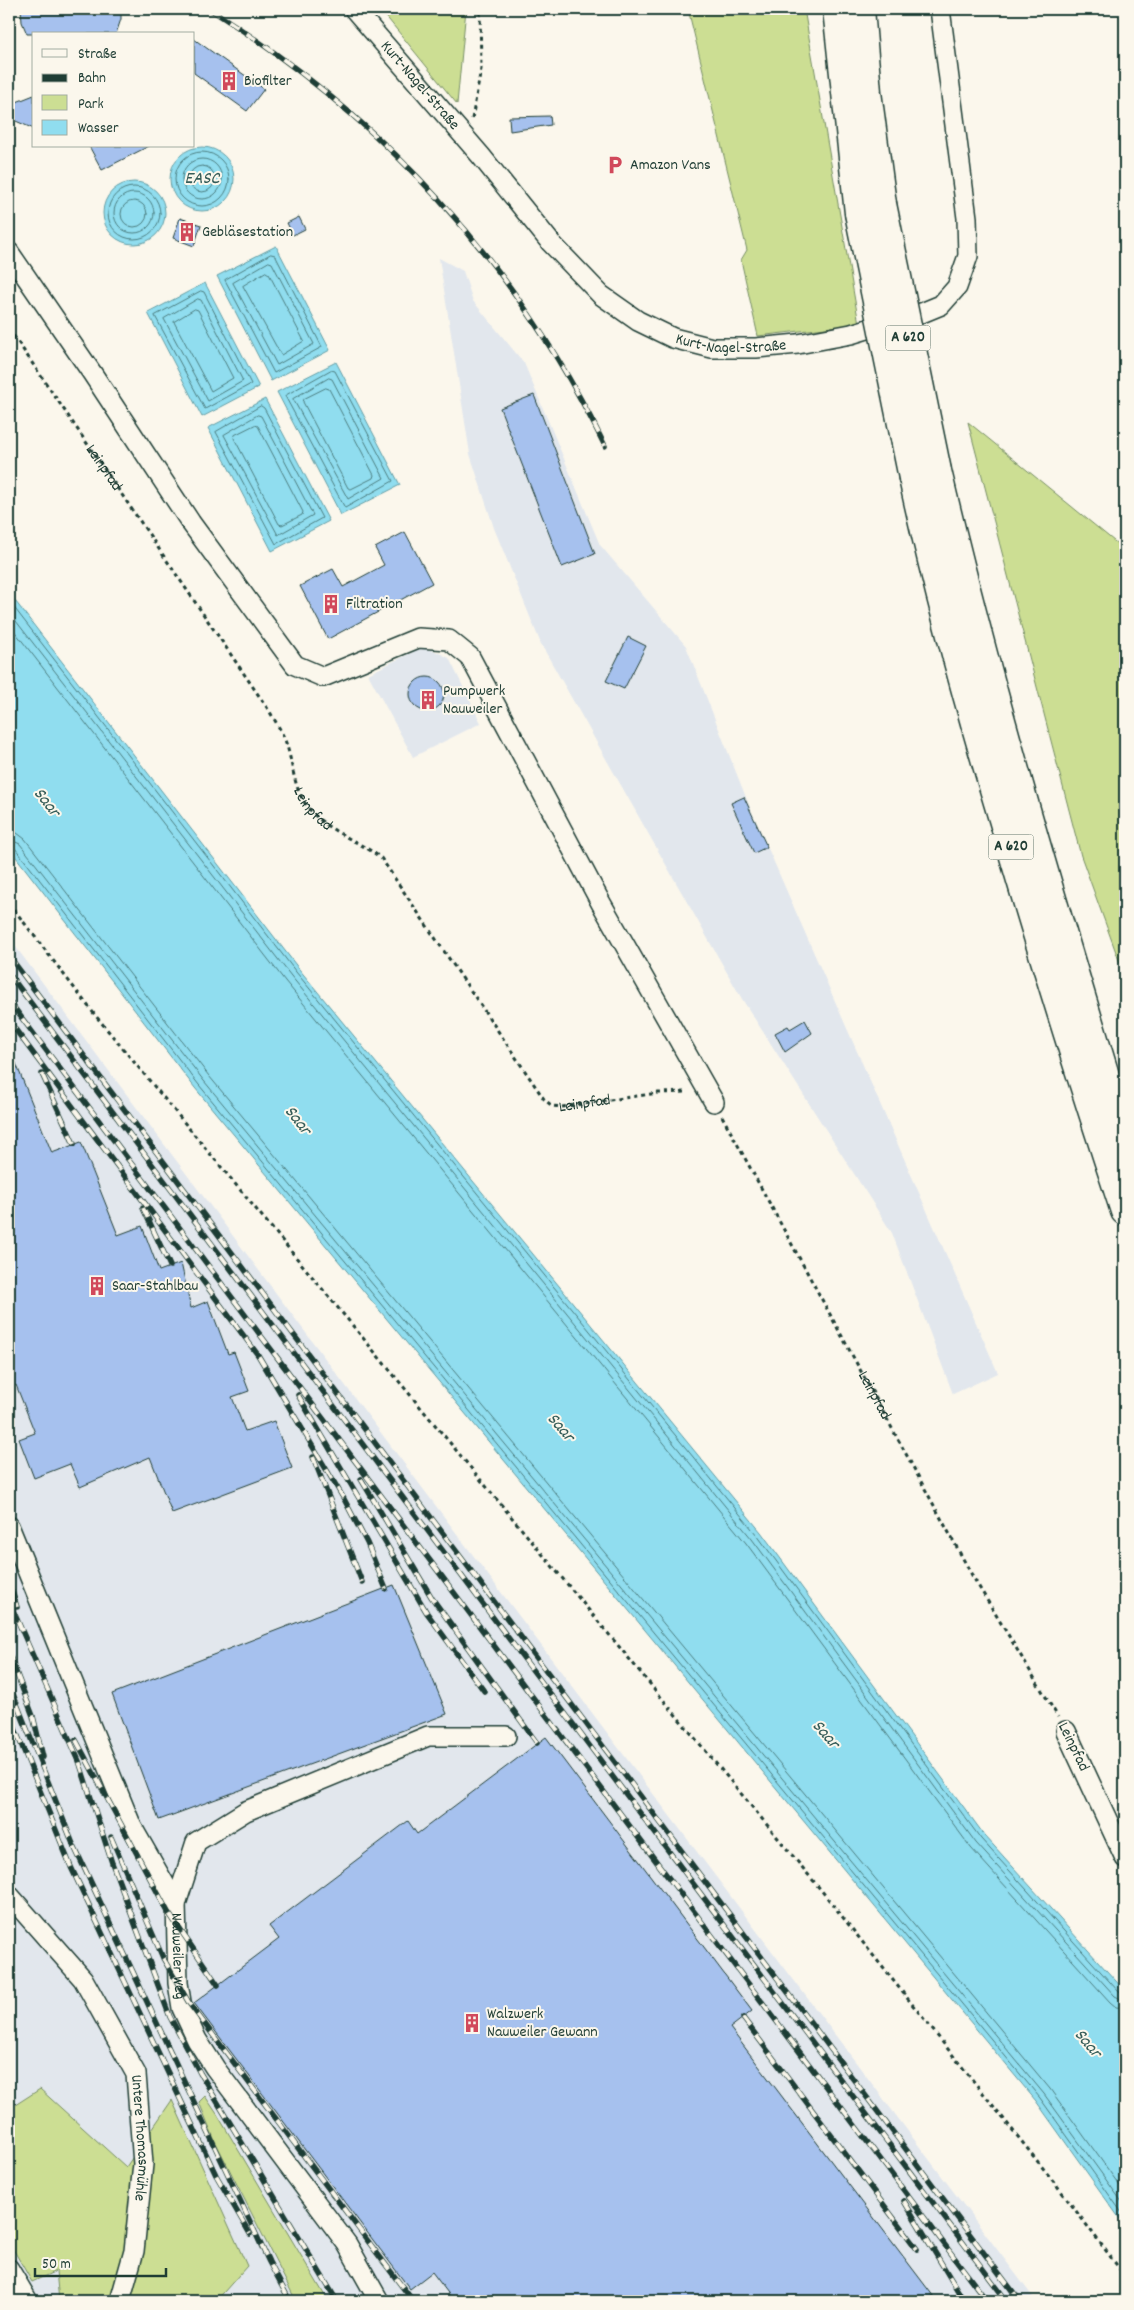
<svg xmlns="http://www.w3.org/2000/svg" width="1134" height="2310" font-family="Dekko,sans-serif">
<style>
.built{fill:#e2e7ed}
.green{fill:#ccde93;stroke:#768e64}
.water{fill:#90ddef;stroke:#639da4}
.lines{fill:none;stroke-linecap:round;stroke-linejoin:round}
.shore{stroke:#4c7d7f;stroke-width:1}
.building{fill:#a6c1ee;stroke:#1f3d34}
.minor-casing{stroke:#1f3d34;stroke-width:22}
.highway-casing{stroke:#1f3d34;stroke-width:31}
.path{stroke:#1f3d34;stroke-width:3;stroke-dasharray:4 4;stroke-linecap:butt}
.minor{stroke:#fbf7ec;stroke-width:19}
.highway{stroke:#fbf7ec;stroke-width:28}
.rail-casing{stroke:#1f3d34;stroke-width:5.5}
.rail{stroke:#fbf7ec;stroke-width:4;stroke-dasharray:11;stroke-linecap:butt}
.highway-bridge-casing{stroke:#1f3d34;stroke-width:31;stroke-linecap:butt}
.highway-bridge{stroke:#fbf7ec;stroke-width:28}
.labels{text-anchor:middle;dominant-baseline:central;stroke-width:4;stroke-linejoin:round;paint-order:stroke}
.shield{fill:#fbf7ec;stroke:#61756b;stroke-width:1}
.shield-label{font-size:15px;font-weight:bold;fill:#1f3d34}
.poi-label{font-size:16px;fill:#1f3d34;stroke:#fbf7ec;text-anchor:start}
.street-label{font-size:16px;fill:#1f3d34;stroke:#fbf7ec}
.water-label{font-size:18px;font-style:italic;fill:#365d59;stroke:#fbf7ec}
</style>
<rect width="100%" height="100%" fill="#fbf7ec"/>
<filter id="ink" filterUnits="userSpaceOnUse"><feTurbulence type="fractalNoise" baseFrequency=".02" numOctaves="2"/><feDisplacementMap in="SourceGraphic" scale="10" xChannelSelector="R" yChannelSelector="G"/><feConvolveMatrix kernelMatrix="1 2 1 2 8 2 1 2 1" color-interpolation-filters="sRGB"/></filter>
<g filter="url(#ink)">
<g class="built">
<path d="M439 258 463 271 473 301 524 363 600 545 686 646 749 805 998 1373 953 1394 892 1233 742 999 541 644 494 528 470 454Z"/>
<path d="M421 648 435 651 449 658 481 723 413 757 368 674Z"/>
<path d="M9 938 451 1526 1036 2301H9Z"/>
</g>
<g class="green">
<path d="M380 9H466L457 104Z"/>
<path d="M688 9H804L859 324 758 336 741 260 747 250Z"/>
<path d="M968 422 1125 550V977L1081 856Z"/>
<path d="M40 2089 126 2167 172 2100 247 2266 216 2301H59L56 2271 32 2282 9 2242V2109Z"/>
<path d="M205 2096 217 2114 328 2301H296L215 2141 199 2102Z"/>
</g>
<g class="water">
<circle cx="202" cy="179" r="32"/>
<circle cx="134" cy="213" r="31"/>
<path d="M276 246 330 350 271 381 217 276Z"/>
<path d="M205 283 259 387 202 417 148 313Z"/>
<path d="M336 362 400 485 341 515 277 392Z"/>
<path d="M265 399 329 521 272 551 208 428Z"/>
<path d="M9 593 299 969 761 1532 985 1836 1125 1991V2226L1036 2101 195 1088 9 848Z"/>
</g>
<g class="lines">
<g class="shore">
<circle cx="202" cy="179" r="27"/>
<circle cx="202" cy="179" r="20"/>
<circle cx="202" cy="179" r="13"/>
<circle cx="134" cy="213" r="26"/>
<circle cx="134" cy="213" r="20"/>
<circle cx="134" cy="214" r="13"/>
<path d="M271 254 275 255 322 347 274 373 225 280Z"/>
<path d="M269 262 272 263 314 344 277 365 233 283Z"/>
<path d="M266 272 269 274 304 341 281 355 243 286Z"/>
<path d="M201 291 204 292 251 384 205 409 155 316Z"/>
<path d="M198 299 201 300 243 381 208 401 164 319Z"/>
<path d="M195 309 198 310 233 378 211 391 174 322Z"/>
<path d="M331 370 335 371 393 481 345 508 285 396Z"/>
<path d="M329 378 332 379 384 478 348 499 293 399Z"/>
<path d="M326 388 329 389 374 475 373 478 351 489 348 488 303 402 304 399Z"/>
<path d="M261 406 264 408 322 518 276 544 216 432Z"/>
<path d="M258 415 261 416 313 515 278 535 224 435Z"/>
<path d="M255 425 258 426 303 512 302 515 282 525 279 524 234 438 235 435Z"/>
<path d="M9 601 296 972 757 1535 981 1839 1119 1992 1125 1994"/>
<path d="M9 612 291 976 752 1539 976 1843 1115 1996 1125 2001"/>
<path d="M9 624 285 981 746 1543 971 1848 1110 2002 1116 2007 1125 2008"/>
<path d="M9 832 17 833 25 839 209 1076 1050 2089 1125 2193"/>
<path d="M9 839 20 844 204 1081 1044 2094 1125 2206"/>
<path d="M9 846 15 848 199 1085 1040 2098 1125 2217"/>
</g>
</g>
<g class="building">
<path d="M21 9H121V19L116 34H27L22 22Z"/>
<path d="M194 39 264 89 247 111 194 73Z"/>
<path d="M34 95V129L9 118V105Z"/>
<path d="M550 116 551 125 510 131 509 117Z"/>
<path d="M89 146H149L102 170Z"/>
<path d="M299 217 305 229 293 235 287 223Z"/>
<path d="M180 218 201 225 194 246 173 238Z"/>
<path d="M534 395 595 554 562 567 500 408Z"/>
<path d="M405 532 432 583 328 639 300 586 333 569 343 587 384 565 375 548Z"/>
<path d="M628 637 646 646 624 689 606 681Z"/>
<circle cx="427" cy="694" r="17"/>
<path d="M744 797 767 847 754 853 731 803Z"/>
<path d="M805 1020 812 1033 785 1052 775 1033 788 1026 790 1029Z"/>
<path d="M9 1046 52 1153 81 1142 118 1235 142 1226 159 1271 181 1263 191 1308 208 1301 228 1354 234 1352 249 1391 232 1397 245 1431 274 1421 292 1468 172 1513 150 1457 80 1487 70 1464 34 1478 19 1439 35 1433 16 1385 9 1388Z"/>
<path d="M394 1585 447 1714 159 1820 112 1694Z"/>
<path d="M546 1737 752 2011 730 2028 937 2301H454L432 2272 410 2289 194 2003 279 1939 269 1926 408 1821 417 1834Z"/>
</g>
<g class="lines">
<g class="minor-casing">
<g id="minor">
<path id="s3" d="M354 9 481 156 551 243 601 295 638 321 673 338 712 348H756L798 344 851 334 924 312 941 305 957 287 968 256 967 218 940 9"/>
<path d="M9 252 92 373 191 523 295 665 323 677 418 638 449 640 470 657 601 903 714 1102"/>
<path id="s4" d="M9 1526 132 1827 176 1904 178 1983 182 2008 197 2040 215 2068 347 2244 379 2301"/>
<path d="M1066 1731 1125 1858"/>
<path id="s5" d="M9 1895 83 1979 136 2074 143 2164 134 2251 120 2301"/>
<path d="M176 1904 196 1842 246 1811 428 1736H506"/>
<path d="M9 2269 28 2301"/>
</g>
</g>
<g class="highway-casing">
<g id="highway">
<path d="M837 9 859 213"/>
<path d="M860 9 867 92 882 204"/>
<path d="M937 471C990 697 1057 919 1125 1141"/>
<path d="M913 478C938 593 969 706 1003 819 1041 950 1082 1081 1125 1211"/>
</g>
</g>
<g class="path">
<path d="M472 119 481 69 480 9"/>
<path id="s1" d="M9 329 270 712C275 721 281 730 285 740 294 764 292 790 311 811 330 833 358 840 381 858L544 1099 552 1106 562 1107 658 1093 688 1092"/>
<path d="M9 903 95 1015 821 1890 1058 2187 1125 2276"/>
<path id="s2" d="M722 1116 973 1577 1058 1717"/>
</g>
<use href="#minor" class="minor"/>
<use href="#highway" class="highway"/>
<g class="rail-casing">
<g id="rail">
<path d="M210 9C384 120 514 260 605 446"/>
<path d="M9 956 1020 2301"/>
<path d="M9 974 1007 2301"/>
<path d="M9 1001 987 2301"/>
<path d="M9 1021 258 1355 344 1499 367 1543 386 1589"/>
<path d="M42 1074 74 1144"/>
<path d="M143 1208 170 1266"/>
<path d="M298 1395 427 1613 484 1691"/>
<path d="M313 1457 362 1582"/>
<path d="M361 1479 432 1598 537 1743"/>
<path d="M9 1582 17 1607"/>
<path d="M9 1601 79 1761 112 1863 170 2017 200 2073 337 2301"/>
<path d="M9 1654 33 1716 43 1757"/>
<path d="M9 1684 73 1844 269 2262 290 2301"/>
<path d="M9 1714 71 1867 216 2175 250 2234"/>
<path d="M76 1740 168 1912 218 1985"/>
<path d="M111 1837 163 1958 189 2003 413 2301"/>
<path d="M743 2018 917 2249"/>
<path d="M904 2201 964 2301"/>
</g>
</g>
<use href="#rail" class="rail"/>
<g class="highway-bridge-casing">
<g id="highway-bridge">
<path d="M882 204 937 471"/>
<path d="M859 213 913 478"/>
</g>
</g>
<use href="#highway-bridge" class="highway-bridge"/>
</g>
</g>
<defs>
<g id="building-bare" transform="scale(1.5)"><path d="M-4-6H4V6H1V3H-1V6H-4ZM-2.5-4.3h1.7v1.8h-1.7ZM.8-4.3h1.7v1.8H.8ZM-2.5-1h1.7V.8h-1.7ZM.8-1h1.7V.8H.8Z" fill="#d1495b" stroke="#fbf7ec" stroke-width="2.5" paint-order="stroke"/></g>
<g id="parking-bare" transform="scale(1.5)"><path d="M-3.5-5.5H1a3.5 3.5 0 0 1 0 7H-1V5.5H-3.5ZM-1-3.4V-.6H.8a1.4 1.4 0 0 0 0-2.8Z" fill="#d1495b" stroke="#fbf7ec" stroke-width="2.5" paint-order="stroke"/></g>
</defs>
<g fill-rule="evenodd">
<use href="#building-bare" x="229" y="81"/>
<use href="#parking-bare" x="615" y="165"/>
<use href="#building-bare" x="187" y="232"/>
<use href="#building-bare" x="331" y="604"/>
<use href="#building-bare" x="428" y="700"/>
<use href="#building-bare" x="97" y="1286"/>
<use href="#building-bare" x="472" y="2023"/>
</g>
<g class="labels">
<g class="shield">
<rect x="885.5" y="325.5" width="45" height="25" rx="4"/>
<rect x="988.5" y="834.5" width="45" height="25" rx="4"/>
</g>
<g class="shield-label">
<text x="908" y="338">A 620</text>
<text x="1011" y="847">A 620</text>
</g>
<g class="poi-label">
<text x="244" y="81">Biofilter</text>
<text x="630" y="165">Amazon Vans</text>
<text x="202" y="232">Gebläsestation</text>
<text x="346" y="604">Filtration</text>
<text x="443" y="691">Pumpwerk<tspan x="443" dy="18">Nauweiler</tspan></text>
<text x="112" y="1286">Saar-Stahlbau</text>
<text x="487" y="2014">Walzwerk<tspan x="487" dy="18">Nauweiler Gewann</tspan></text>
</g>
<g class="street-label">
<text stroke="none"><textPath href="#s3" startOffset="101">Kurt-Nagel-Straße</textPath></text>
<text stroke="none"><textPath href="#s3" startOffset="521">Kurt-Nagel-Straße</textPath></text>
<text stroke="none"><textPath href="#s1" startOffset="168">Leinpfad</textPath></text>
<text stroke="none"><textPath href="#s1" startOffset="571">Leinpfad</textPath></text>
<text stroke="none"><textPath href="#s1" startOffset="991">Leinpfad</textPath></text>
<text stroke="none"><textPath href="#s2" startOffset="318">Leinpfad</textPath></text>
<text transform="translate(1073 1747) rotate(64)">Leinpfad</text>
<text stroke="none"><textPath href="#s4" startOffset="466">Nauweiler Weg</textPath></text>
<text stroke="none"><textPath href="#s5" startOffset="285">Untere Thomasmühle</textPath></text>
</g>
<g class="water-label">
<text x="202" y="179">EASC</text>
<text transform="translate(46 803) rotate(52)">Saar</text>
<text transform="translate(297 1121) rotate(52)">Saar</text>
<text transform="translate(560 1428) rotate(49)">Saar</text>
<text transform="translate(825 1735) rotate(49)">Saar</text>
<text transform="translate(1087 2044) rotate(50)">Saar</text>
</g>
</g>
<rect width="1134" height="2310" fill="none" stroke="#fbf7ec" stroke-width="30"/>
<rect x="15" y="15" width="1104" height="2280" fill="none" stroke="#1f3d34" stroke-width="2" filter="url(#ink)"/>
<rect x="32" y="32" width="162" height="115" fill="#fbf7ec" stroke="#a3ada2"/>
<rect x="42" y="49" width="25" height="8" fill="#fbf7ec" stroke="#a3ada2"/>
<text x="78" y="58" font-size="15" fill="#1f3d34">Straße</text>
<rect x="42" y="74" width="25" height="8" fill="#1f3d34" stroke="#a3ada2"/>
<text x="78" y="82" font-size="15" fill="#1f3d34">Bahn</text>
<rect x="42" y="95" width="25" height="15" fill="#ccde93" stroke="#a3ada2"/>
<text x="78" y="108" font-size="15" fill="#1f3d34">Park</text>
<rect x="42" y="120" width="25" height="15" fill="#90ddef" stroke="#a3ada2"/>
<text x="78" y="132" font-size="15" fill="#1f3d34">Wasser</text>
<path d="M35 2268v8h131v-8" fill="none" stroke="#1f3d34" stroke-width="2.5"/>
<text x="42" y="2268" font-size="15" fill="#1f3d34" stroke="#fbf7ec" stroke-width="4" paint-order="stroke">50 m</text>
</svg>
